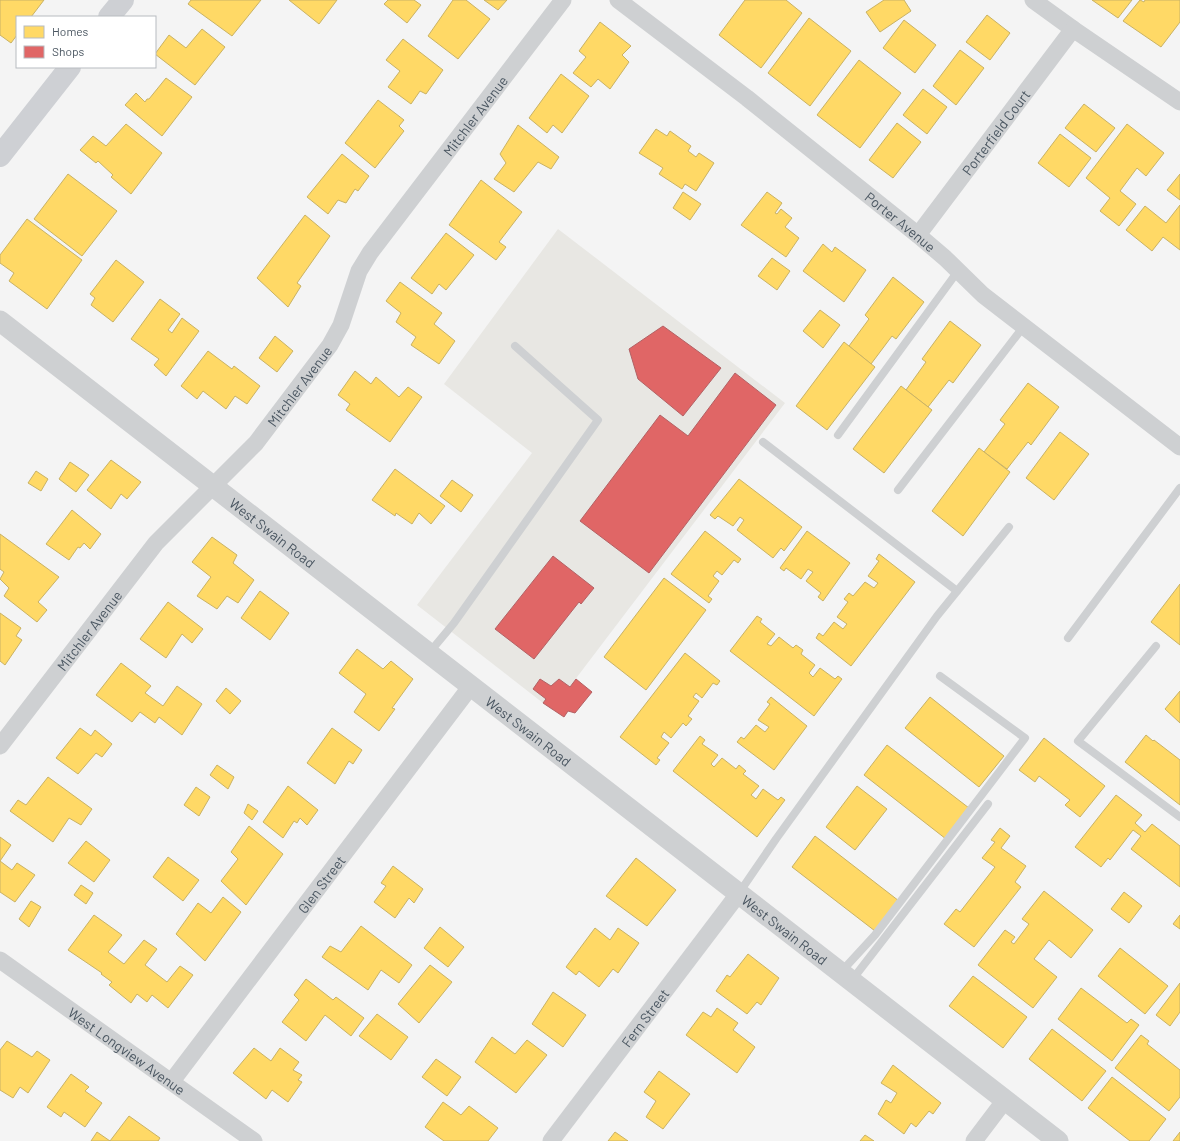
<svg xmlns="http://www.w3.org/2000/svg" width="1180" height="1141" font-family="Barlow,sans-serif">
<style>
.commercial{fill:#e8e7e3}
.homes{fill:#ffd966;stroke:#c9b264}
.shops{fill:#e06666;stroke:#b36164}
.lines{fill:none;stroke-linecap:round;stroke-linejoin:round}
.service{stroke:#ced0d2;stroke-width:8}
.minor{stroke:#ced0d2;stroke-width:17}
.tertiary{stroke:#ced0d2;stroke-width:21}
.secondary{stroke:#ced0d4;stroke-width:22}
.labels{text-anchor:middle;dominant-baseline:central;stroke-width:4;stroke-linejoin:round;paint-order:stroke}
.street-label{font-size:14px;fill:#4a5661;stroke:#fff}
</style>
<rect width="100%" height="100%" fill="#f4f4f4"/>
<path class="commercial" d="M558 229 785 403 552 710 417 605 532 453 444 384Z"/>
<g class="homes">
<path d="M0 0H44L31 17H17V35L11 43 0 35Z"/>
<path d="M191 0H261L232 36 188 4Z"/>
<path d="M289 0H337L319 24Z"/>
<path d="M388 0H414L421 5 407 23 384 4Z"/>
<path d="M453 0H466L490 19 458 59 428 36Z"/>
<path d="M484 0H507L498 10Z"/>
<path d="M745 0H786L802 13 761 68 719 35Z"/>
<path d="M884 0H904L911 11 880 32 866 12Z"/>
<path d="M1092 0H1132L1118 18Z"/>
<path d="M1140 0 1144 2 1145 0H1180V22L1161 47 1123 21Z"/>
<path d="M987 15 1010 33 990 60 966 42Z"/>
<path d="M809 18 851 51 810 106 768 73Z"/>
<path d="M904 20 936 45 915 73 883 48Z"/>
<path d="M600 22 631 46 622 55 629 62 610 89 598 79 591 87 573 73 586 57 579 51Z"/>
<path d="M202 29 225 47 195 85 155 54 169 35 186 48Z"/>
<path d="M403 39 443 70 426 94 420 91 411 104 388 87 400 71 386 60Z"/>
<path d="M960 50 984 68 956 105 933 86Z"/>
<path d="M859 60 901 93 860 148 817 115Z"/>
<path d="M561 74 589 96 562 133 553 125 547 133 529 118Z"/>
<path d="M166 78 192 97 162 136 125 105 136 93 145 102 147 99H149Z"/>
<path d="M923 89 947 107 927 134 903 115Z"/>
<path d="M378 100 404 120 399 126 404 131 375 168 345 143Z"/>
<path d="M1084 104 1115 128 1096 152 1065 128Z"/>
<path d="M897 123 921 142 893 178 869 160Z"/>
<path d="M126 124 162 153 131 194 111 177 113 175 98 161 96 163 80 150 93 136 106 146Z"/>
<path d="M1127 124 1164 153 1146 176 1137 168 1120 191 1136 204 1119 226 1100 211 1110 198 1086 178Z"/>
<path d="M518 125 559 157 551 169 538 162 514 192 494 179 506 163 500 154Z"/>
<path d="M656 129 667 136 670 131 691 146 688 151 696 157 699 153 714 163 696 191 685 184 682 189 659 174 663 168 639 153Z"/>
<path d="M1060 134 1091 158 1069 187 1038 163Z"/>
<path d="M342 154 369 176 358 191 355 189 346 203 338 200 328 214 307 197Z"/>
<path d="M68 174 117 211 82 256 34 219Z"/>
<path d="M1180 174V200L1167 190Z"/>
<path d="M481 180 522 212 499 242 506 247 496 260 449 225Z"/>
<path d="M683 192 701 204 690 220 673 208Z"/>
<path d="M767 192 782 203 775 213 777 214 781 209 792 218 785 227 799 238 786 257 741 225Z"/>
<path d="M1180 205V250L1163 237 1152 251 1126 230 1145 206 1166 223Z"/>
<path d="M305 215 330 236 297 283 301 286 288 307 257 278Z"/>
<path d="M27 219 82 260 47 309 9 281 14 273 0 263V255Z"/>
<path d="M446 233 474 255 446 290 439 284 432 294 411 278Z"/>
<path d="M823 244 832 252 835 247 866 270 844 302 803 271Z"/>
<path d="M772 258 790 271 777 290 758 276Z"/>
<path d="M116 260 144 282 113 322 91 305 95 298 90 294Z"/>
<path d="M893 277 924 302 896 339 892 336 871 364 849 346 869 319 865 315Z"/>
<path d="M400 282 442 313 434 324 455 341 439 364 411 345 416 337 396 322 401 313 386 301Z"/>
<path d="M160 299 180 314 168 330 172 333 182 318 199 331 166 376 154 365 159 359 131 339Z"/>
<path d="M820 310 840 325 823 348 803 331Z"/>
<path d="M950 321 981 345 953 383 949 380 928 407 906 390 926 362 922 359Z"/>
<path d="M275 336 293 351 277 372 259 358Z"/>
<path d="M844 342 875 367 827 430 796 406Z"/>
<path d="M208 351 232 369 234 366 260 386 247 404 235 396 226 409 203 391 197 399 181 386Z"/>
<path d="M355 371 371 384 376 377 399 397 408 387 422 397 390 442 346 410 350 404 338 395Z"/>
<path d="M1028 383 1059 407 1031 445 1028 442 1007 469 984 452 1005 424 1000 420Z"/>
<path d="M901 386 932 410 884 473 853 449Z"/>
<path d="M1060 432 1089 454 1054 500 1026 478Z"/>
<path d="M979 448 1010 472 963 536 932 511Z"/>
<path d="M111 460 141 482 127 499 121 494 111 509 87 490Z"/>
<path d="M70 462 89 475 76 492 59 479Z"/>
<path d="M395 469 445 506 431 524 419 513 412 524 396 513 395 516 372 500Z"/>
<path d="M36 471 48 479 41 491 28 483Z"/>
<path d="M739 479 802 527 784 551 781 548 773 558 737 530 744 520 740 517 733 526 718 516 715 519 710 515Z"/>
<path d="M452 480 473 495 461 512 440 496Z"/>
<path d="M72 510 101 534 90 549 84 543 80 548 78 547 69 560 46 544Z"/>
<path d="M705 531 741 559 738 563 734 560 722 575 717 571 713 576 719 581 708 596 712 599 709 603 671 574Z"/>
<path d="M807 531 850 563 823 601 818 597 821 593 806 581 813 572 808 569 801 579 786 568 784 571 780 568Z"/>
<path d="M0 534 59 577 38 602 47 610 37 622 4 596 9 588 0 579 4 572 0 569Z"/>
<path d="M212 537 237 555 233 563 254 580 238 603 227 596 217 609 197 596 211 577 192 562Z"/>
<path d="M879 554 915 582 851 666 816 638 819 633 823 636 834 622 843 629 847 624 837 617 848 602 844 599 849 593 853 596 865 582 874 588 878 583 868 576 879 561 876 559Z"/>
<path d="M664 578 706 610 646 690 604 657Z"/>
<path d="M1180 584V645L1151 622Z"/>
<path d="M260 591 289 613 270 640 241 618Z"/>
<path d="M168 602 203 629 192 643 182 634 166 658 140 639Z"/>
<path d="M0 613 21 628 16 636 22 640 5 665 0 661Z"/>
<path d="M757 616 762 619 760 622 775 634 767 644 771 646 779 637 793 648 796 645 803 650 801 654 815 665 809 673 813 677 820 668 835 679 838 676 842 679 814 716 730 651Z"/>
<path d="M357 649 383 669 391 661 413 679 392 708 395 709 379 731 354 712 366 694 339 673Z"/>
<path d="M685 653 720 681 717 685 713 683 702 698 696 693 693 697 699 701 688 716 692 719 686 726 683 723 671 738 664 732 661 737 669 743 657 758 660 760 656 765 620 737Z"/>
<path d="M121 663 151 686 145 693 163 706 177 686 202 704 182 735 159 717 155 723 140 712 132 722 96 695Z"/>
<path d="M226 688 241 701 230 714 216 701Z"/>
<path d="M1180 691V723L1165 709Z"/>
<path d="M771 697 807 726 774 770 737 742 741 737 744 739 756 725 765 732 769 727 758 720 770 704 767 702Z"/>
<path d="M930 697 1004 756 979 787 905 728Z"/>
<path d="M80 728 91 736 95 730 112 744 102 757 96 753 78 774 56 758Z"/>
<path d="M332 728 362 750 353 764 349 761 335 784 307 763Z"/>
<path d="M1146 735 1153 741 1154 740 1180 760V805L1125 762Z"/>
<path d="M700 736 705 740 702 744 718 755 711 764 714 767 722 758 736 769 739 765 746 771 743 774 759 786 751 795 756 799 763 789 778 800 781 797 785 800 757 837 673 771Z"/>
<path d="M1044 738 1105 786 1080 817 1065 805 1070 800 1039 776 1035 782 1019 770Z"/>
<path d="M887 745 969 808 946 839 864 775Z"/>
<path d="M217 765 234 777 228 789 210 775Z"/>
<path d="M48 777 92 809 81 825 69 818 53 842 10 811 18 800 26 805Z"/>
<path d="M288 786 318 810 307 825 300 818 297 823 294 821 283 838 263 822Z"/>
<path d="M857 786 887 809 855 850 826 827Z"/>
<path d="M196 787 210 797 199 816 184 805Z"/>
<path d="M1116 795 1142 815 1135 823 1145 832 1152 824 1180 846V887L1131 849 1141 836 1133 830 1110 860 1108 858 1101 867 1075 847Z"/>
<path d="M248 804 258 811 252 820 244 813Z"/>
<path d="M249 826 283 854 246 905 221 881 238 859 231 852Z"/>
<path d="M1000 828 1010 836 1001 848 1026 866 1015 882 1021 887 974 947 944 924 956 909 960 912 995 867 982 858 995 842 991 840Z"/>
<path d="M815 836 899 901 875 931 792 867Z"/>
<path d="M0 837 11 845 0 861 12 870 17 863 35 875 15 902 0 892Z"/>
<path d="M86 841 110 860 94 882 68 863Z"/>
<path d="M168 857 199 880 183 901 153 877Z"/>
<path d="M636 858 676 890 647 926 606 896Z"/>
<path d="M393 866 423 889 414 903 409 898 395 918 374 902 386 886 381 883Z"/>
<path d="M81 885 93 893 86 904 74 895Z"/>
<path d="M1044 891 1093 930 1071 958 1049 940 1034 959 1057 977 1033 1008 978 965 1005 930 1015 937 1011 942 1014 944 1029 924 1022 919Z"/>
<path d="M1124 892 1142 906 1129 923 1111 909Z"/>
<path d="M223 897 241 912 205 961 176 934 198 903 211 913Z"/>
<path d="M31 901 41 907 29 927 19 919Z"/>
<path d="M94 915 122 935 108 952 124 964 144 940 157 949 145 965 167 982 180 966 193 975 168 1008 152 995 147 1002 137 994 131 1003 109 985 112 982 101 974 102 973 68 950Z"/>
<path d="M1180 915V929L1173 924Z"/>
<path d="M361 926 412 965 399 983 381 970 368 990 322 957 330 946 341 952Z"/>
<path d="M440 927 464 947 448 967 424 948Z"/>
<path d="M595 928 610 940 618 928 639 943 618 973 613 969 599 987 579 971 576 975 566 967Z"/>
<path d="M1120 948 1168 986 1145 1014 1098 976Z"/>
<path d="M748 954 779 978 761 1005 757 1002 747 1014 716 991 727 975 730 977Z"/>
<path d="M430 965 452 982 419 1023 398 1004Z"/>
<path d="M973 976 1027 1017 1003 1048 949 1006Z"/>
<path d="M306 979 333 1000 336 997 364 1018 351 1036 325 1015 306 1041 282 1022 299 1000 294 995Z"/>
<path d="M1180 983V1012L1170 1026 1156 1015Z"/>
<path d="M1081 988 1127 1023 1131 1019 1139 1025 1112 1061 1058 1019Z"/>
<path d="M553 992 586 1015 563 1047 532 1024Z"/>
<path d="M717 1008 738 1023 733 1030 755 1047 737 1073 686 1035 703 1012 711 1017Z"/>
<path d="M377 1014 408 1037 391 1060 359 1036Z"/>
<path d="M1052 1029 1106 1071 1082 1101 1029 1059Z"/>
<path d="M1141 1035 1149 1041 1147 1044 1180 1070V1097L1169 1111 1115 1068Z"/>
<path d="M492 1037 515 1054 527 1040 547 1055 516 1093 475 1062Z"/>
<path d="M7 1041 32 1057 37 1051 50 1060 28 1093 20 1087 13 1098 0 1090V1050Z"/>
<path d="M254 1048 271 1061 280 1048 299 1062 293 1070 302 1075 298 1080 302 1082 288 1102 272 1090 266 1099 233 1073Z"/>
<path d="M436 1059 461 1077 447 1096 422 1077Z"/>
<path d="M893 1065 941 1103 933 1114 929 1111 916 1127 911 1123 904 1134 878 1114 886 1100 891 1103 897 1093 881 1083Z"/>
<path d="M659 1071 690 1094 663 1129 646 1117 656 1101 644 1092Z"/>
<path d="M71 1074 89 1087 85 1091 102 1103 85 1127 64 1112 61 1117 47 1107Z"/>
<path d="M1112 1077 1166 1119 1149 1141H1130L1088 1108Z"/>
<path d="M443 1102 461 1115 469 1106 498 1128 488 1141H444L425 1127Z"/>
<path d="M129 1116 160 1138 158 1141H91L97 1132 110 1141Z"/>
<path d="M615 1132 628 1141H608Z"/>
<path d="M1180 1132V1141H1173Z"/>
<path d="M865 1135 874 1141H860Z"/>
</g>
<g class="shops">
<path d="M663 326 721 368 683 416 638 379 629 349Z"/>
<path d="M735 373 776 405 649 573 580 521 660 415 688 436Z"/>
<path d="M553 556 594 588 581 604 579 602 534 659 495 629Z"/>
<path d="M540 679 551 686 559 679 570 687 576 679 592 692 575 713 568 711 564 717 543 703 546 699 533 689Z"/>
</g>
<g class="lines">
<g class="service">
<path d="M838 435 958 271"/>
<path d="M763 442 957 591"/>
<path d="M898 490 1024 326"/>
<path d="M1068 638 1180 488"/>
<path d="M1156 646 1078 741 1180 817"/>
<path d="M429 653 454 623 598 420 515 346"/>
<path d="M739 893 776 839 937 616 1009 527"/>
<path d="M841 972 875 935 1025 738 940 676"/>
<path d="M852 980 988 804"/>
</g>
<g class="minor">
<path id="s1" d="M618 0 747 98 918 235 945 258 983 295 1180 447"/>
<path d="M1033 0 1073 29"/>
<path id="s2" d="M918 235 1073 29 1180 102"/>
<path id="s3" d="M0 746 156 543 256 443 330 345 341 325 359 271 370 253 563 0"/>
<path id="s4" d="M0 960 254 1141"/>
<path id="s5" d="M172 1081 471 686"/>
<path id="s6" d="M551 1141 739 893"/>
<path d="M974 1141 1005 1100"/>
</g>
<path class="tertiary" id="s7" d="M0 321 1058 1141"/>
<g class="secondary">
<path d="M109 17 123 0"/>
<path d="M0 156 70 67"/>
</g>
</g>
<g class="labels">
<g class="street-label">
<text stroke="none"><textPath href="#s3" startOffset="794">Mitchler Avenue</textPath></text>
<text stroke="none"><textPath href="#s2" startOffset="129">Porterfield Court</textPath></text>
<text stroke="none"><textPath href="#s1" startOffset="359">Porter Avenue</textPath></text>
<text stroke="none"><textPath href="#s3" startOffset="469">Mitchler Avenue</textPath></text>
<text stroke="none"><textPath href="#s7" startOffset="345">West Swain Road</textPath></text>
<text stroke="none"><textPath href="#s3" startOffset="146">Mitchler Avenue</textPath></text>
<text stroke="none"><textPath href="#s7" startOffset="669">West Swain Road</textPath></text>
<text stroke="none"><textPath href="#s5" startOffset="247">Glen Street</textPath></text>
<text stroke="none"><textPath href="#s7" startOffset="993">West Swain Road</textPath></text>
<text stroke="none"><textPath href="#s6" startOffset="155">Fern Street</textPath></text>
<text stroke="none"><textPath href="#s4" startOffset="156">West Longview Avenue</textPath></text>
</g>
</g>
<rect x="16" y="16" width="140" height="52" fill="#ffffff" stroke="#b7bbc0"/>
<rect x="24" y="26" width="20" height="12" fill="#ffd966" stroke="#b7bbc0"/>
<text x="52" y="36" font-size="12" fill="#4a5661">Homes</text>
<rect x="24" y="46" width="20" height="12" fill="#e06666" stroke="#b7bbc0"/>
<text x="52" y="56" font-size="12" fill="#4a5661">Shops</text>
</svg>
